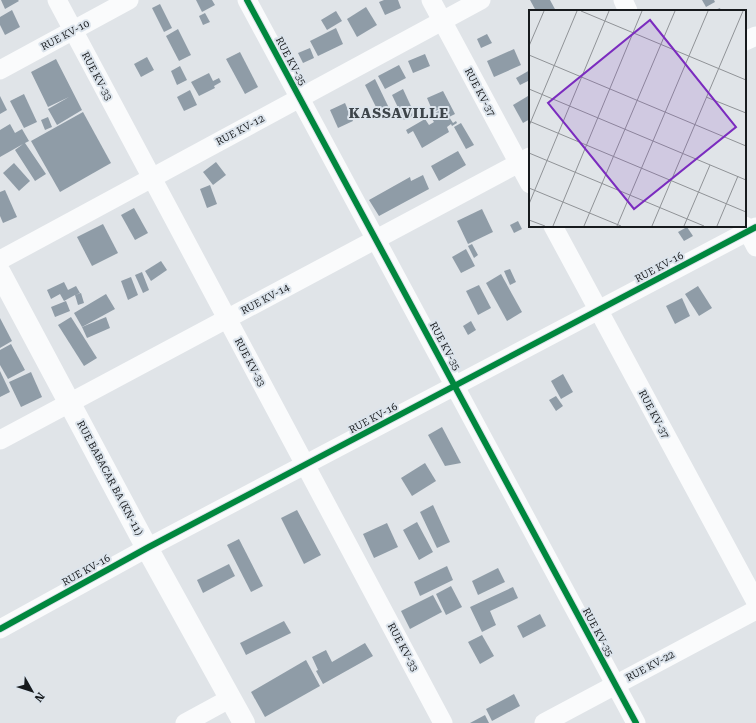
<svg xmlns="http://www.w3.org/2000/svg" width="756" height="723" font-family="'Roboto Serif',serif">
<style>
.building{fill:#8f9ca7}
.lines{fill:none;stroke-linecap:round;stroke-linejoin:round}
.street{stroke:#fafbfc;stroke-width:19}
.secondary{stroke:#fafbfc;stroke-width:22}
.cycleway-casing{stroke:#dce4ec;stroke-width:8}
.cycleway{stroke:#00873e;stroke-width:6}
.labels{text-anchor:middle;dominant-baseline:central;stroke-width:4;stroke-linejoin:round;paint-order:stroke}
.street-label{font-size:10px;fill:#171a1d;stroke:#dce4ec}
.district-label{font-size:14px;font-weight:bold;letter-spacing:1px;fill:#3d454b;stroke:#dce4ec}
.inset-road{fill:none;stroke:#909397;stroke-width:1}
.view{fill:#7b2cbf;fill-opacity:0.15;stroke:#7b2cbf;stroke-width:2}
.inset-edge{fill:none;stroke:#171a1d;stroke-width:2}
</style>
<rect width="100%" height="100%" fill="#e0e4e8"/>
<g class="building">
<path d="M1 0H18L19 1 5 9Z"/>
<path d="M196 0H212L215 5 202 12Z"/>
<path d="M384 0H398L401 8 385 15 379 2Z"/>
<path d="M530 0H550L556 11H536Z"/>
<path d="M702 0H714L715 2 706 7Z"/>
<path d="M160 4 172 28 164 32 152 8Z"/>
<path d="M366 7 377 25 357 37 347 19Z"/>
<path d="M720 8 721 11H712Z"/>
<path d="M12 10 20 27 5 35 0 25V17Z"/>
<path d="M336 11 342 21 327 30 321 20Z"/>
<path d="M205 13 210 22 203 25 199 16Z"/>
<path d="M336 28 343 44 318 56 310 41Z"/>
<path d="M178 29 191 55 179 61 166 36Z"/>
<path d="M487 34 492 43 481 48 477 39Z"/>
<path d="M310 48 314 58 303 63 298 53Z"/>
<path d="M514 49 521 65 494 77 487 61Z"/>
<path d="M240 52 258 87 245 94 226 59Z"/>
<path d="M425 54 430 66 413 73 408 61Z"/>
<path d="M147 57 154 70 141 77 134 64Z"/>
<path d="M56 59 82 110 57 125 48 109 69 97 48 107 31 72Z"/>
<path d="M399 65 406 78 385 89 378 76Z"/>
<path d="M180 66 187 80 177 85 171 71Z"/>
<path d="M530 70V80L520 85 516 78Z"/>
<path d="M209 73 213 81 219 78 221 82 214 86 215 88 199 96 191 82Z"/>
<path d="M375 79 389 108 379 113 365 85Z"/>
<path d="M403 89 415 115 404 120 392 95Z"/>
<path d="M190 90 197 105 184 111 177 97Z"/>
<path d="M443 91 455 114 449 117 453 123 456 121 457 123 452 126 451 124 447 127 449 132 422 148 413 131 408 134 406 130 425 119 429 125 434 122 430 116 447 106 433 112 427 98Z"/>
<path d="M24 94 37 122 24 128 10 101Z"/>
<path d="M0 96 7 110 0 114Z"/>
<path d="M528 96 530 99V119L523 123 513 105Z"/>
<path d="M345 103 353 121 338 128 330 110Z"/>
<path d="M83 112 111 163 60 192 31 141Z"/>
<path d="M48 117 52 127 45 130 41 120Z"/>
<path d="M461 123 474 145 466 149 454 127Z"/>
<path d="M10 124 15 133 22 129 29 141 25 143 46 174 35 181 15 150 23 144 0 157V130Z"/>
<path d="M458 151 466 165 439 181 431 166Z"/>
<path d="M216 162 226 175 213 185 203 172Z"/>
<path d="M14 163 30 181 19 191 3 173Z"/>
<path d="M423 175 429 189 379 216 369 200 410 177 411 181Z"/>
<path d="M210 185 217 204 207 208 200 189Z"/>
<path d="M5 190 17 217 3 223 0 216V192Z"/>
<path d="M134 208 148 233 135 240 121 215Z"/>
<path d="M482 209 493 232 468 244 457 221Z"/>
<path d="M518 221 522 229 514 233 510 225Z"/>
<path d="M103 224 118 253 92 266 77 237Z"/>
<path d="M687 227 693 236 684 241 678 232Z"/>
<path d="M472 244 478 255 474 258 468 246Z"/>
<path d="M466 249 475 266 461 273 452 257Z"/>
<path d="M161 261 167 270 151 281 145 271Z"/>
<path d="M510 269 516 282 510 285 504 271Z"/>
<path d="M142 272 149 290 143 293 135 275Z"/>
<path d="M501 274 522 312 507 321 486 283Z"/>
<path d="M131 277 138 295 128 300 121 281Z"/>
<path d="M64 282 68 290 76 286 80 293 75 295 81 293 84 303 78 305 75 295 64 301 60 294 51 299 47 290Z"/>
<path d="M479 285 491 308 478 315 466 291Z"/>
<path d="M698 286 712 308 699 316 685 294Z"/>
<path d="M106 294 115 309 82 327 74 313Z"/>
<path d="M682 298 690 316 675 324 666 306Z"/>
<path d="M66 301 70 311 55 317 51 307Z"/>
<path d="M71 317 97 358 84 366 58 325Z"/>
<path d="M106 317 110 328 87 338 82 327Z"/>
<path d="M0 318 12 341 0 348Z"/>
<path d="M471 321 476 330 468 335 463 326Z"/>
<path d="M11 344 25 370 8 379 0 365V350Z"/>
<path d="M0 371 10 392 0 397Z"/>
<path d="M31 372 42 397 21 407 9 382Z"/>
<path d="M563 374 573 392 561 399 551 381Z"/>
<path d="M556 396 563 406 556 411 549 400Z"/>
<path d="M442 427 461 463 445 466 428 435Z"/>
<path d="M425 463 436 481 412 496 401 478Z"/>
<path d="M433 505 450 542 437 548 420 512Z"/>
<path d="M297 510 321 555 304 564 281 518Z"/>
<path d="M417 522 433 552 419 560 403 530Z"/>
<path d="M387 523 398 547 374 558 363 534Z"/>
<path d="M239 539 263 586 251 592 227 545Z"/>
<path d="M229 564 235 576 203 593 197 580Z"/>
<path d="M447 566 453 580 420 596 414 582Z"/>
<path d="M498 568 505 582 478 595 472 581Z"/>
<path d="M451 586 462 607 446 615 436 594Z"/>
<path d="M513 587 518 598 490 611 496 625 482 632 470 607Z"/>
<path d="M433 595 442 612 410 629 401 611Z"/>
<path d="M540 614 546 626 523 638 517 626Z"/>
<path d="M284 621 291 633 246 655 240 643Z"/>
<path d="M482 635 494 656 480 664 468 642Z"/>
<path d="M365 643 373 656 323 684 316 671 318 670 312 657 326 650 332 662Z"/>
<path d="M306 660 320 686 265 717 251 692Z"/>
<path d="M514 694 520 706 492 721 486 709Z"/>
<path d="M485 715 489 723H470Z"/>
</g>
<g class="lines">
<g class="street">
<path d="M57 0 443 723"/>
<path d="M247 0 636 723"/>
<path d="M431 0 530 184"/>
<path d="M623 0 628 11"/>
<path d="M745 41 756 36"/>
<path d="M0 70 129 0"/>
<path d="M553 226 756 602"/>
<path d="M745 226 756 247"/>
<path d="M0 260 481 0"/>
<path d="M0 440 530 157"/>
<path d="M0 629 147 548 756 227"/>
<path d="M185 723 231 698"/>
<path d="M544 723 756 610"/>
</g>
<path class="secondary" d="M0 273 147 548 244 723"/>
<g class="cycleway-casing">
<g id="cycleway">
<path d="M247 0 636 723"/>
<path d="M0 629 147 548 756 227"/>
</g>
</g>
<use href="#cycleway" class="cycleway"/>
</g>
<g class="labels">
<g class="street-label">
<text transform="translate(65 35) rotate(-28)">RUE KV-10</text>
<text transform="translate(291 61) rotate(62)">RUE KV-35</text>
<text transform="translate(97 76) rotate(62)">RUE KV-33</text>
<text transform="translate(480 92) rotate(62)">RUE KV-37</text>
<text transform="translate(240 130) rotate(-28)">RUE KV-12</text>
<text transform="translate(659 267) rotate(-28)">RUE KV-16</text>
<text transform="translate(265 299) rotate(-28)">RUE KV-14</text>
<text transform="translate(445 346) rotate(62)">RUE KV-35</text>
<text transform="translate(250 362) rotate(62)">RUE KV-33</text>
<text transform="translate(654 414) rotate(62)">RUE KV-37</text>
<text transform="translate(373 418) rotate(-28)">RUE KV-16</text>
<text transform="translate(110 478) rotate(62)">RUE BABACAR BA (KN-11)</text>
<text transform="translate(86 570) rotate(-29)">RUE KV-16</text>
<text transform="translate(598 632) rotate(62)">RUE KV-35</text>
<text transform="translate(403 647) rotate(62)">RUE KV-33</text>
<text transform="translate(650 666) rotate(-28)">RUE KV-22</text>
</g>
<g class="district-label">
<text x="399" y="113">KASSAVILLE</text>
</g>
</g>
<g transform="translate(529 10)">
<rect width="217" height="217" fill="#e0e4e8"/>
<path class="inset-road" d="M52 1 217 70M0 36 15 1M0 45 217 136M0 79 217 170M177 87 217 103M0 111 217 202M0 116 48 1M0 143 175 216M0 178 92 216M0 194 80 1M0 210 16 216M24 216 113 1M55 216 146 1M88 216 179 1M123 216 214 1M155 216 181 155M188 216 209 166"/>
<path class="view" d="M121 10 207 117 105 199 19 93Z"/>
<rect width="217" height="217" class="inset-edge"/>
</g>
<g transform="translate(32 691) rotate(129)" stroke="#dce4ec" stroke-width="3" paint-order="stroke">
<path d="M0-3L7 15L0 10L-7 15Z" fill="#171a1d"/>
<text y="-6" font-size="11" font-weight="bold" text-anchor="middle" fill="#171a1d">N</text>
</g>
</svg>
